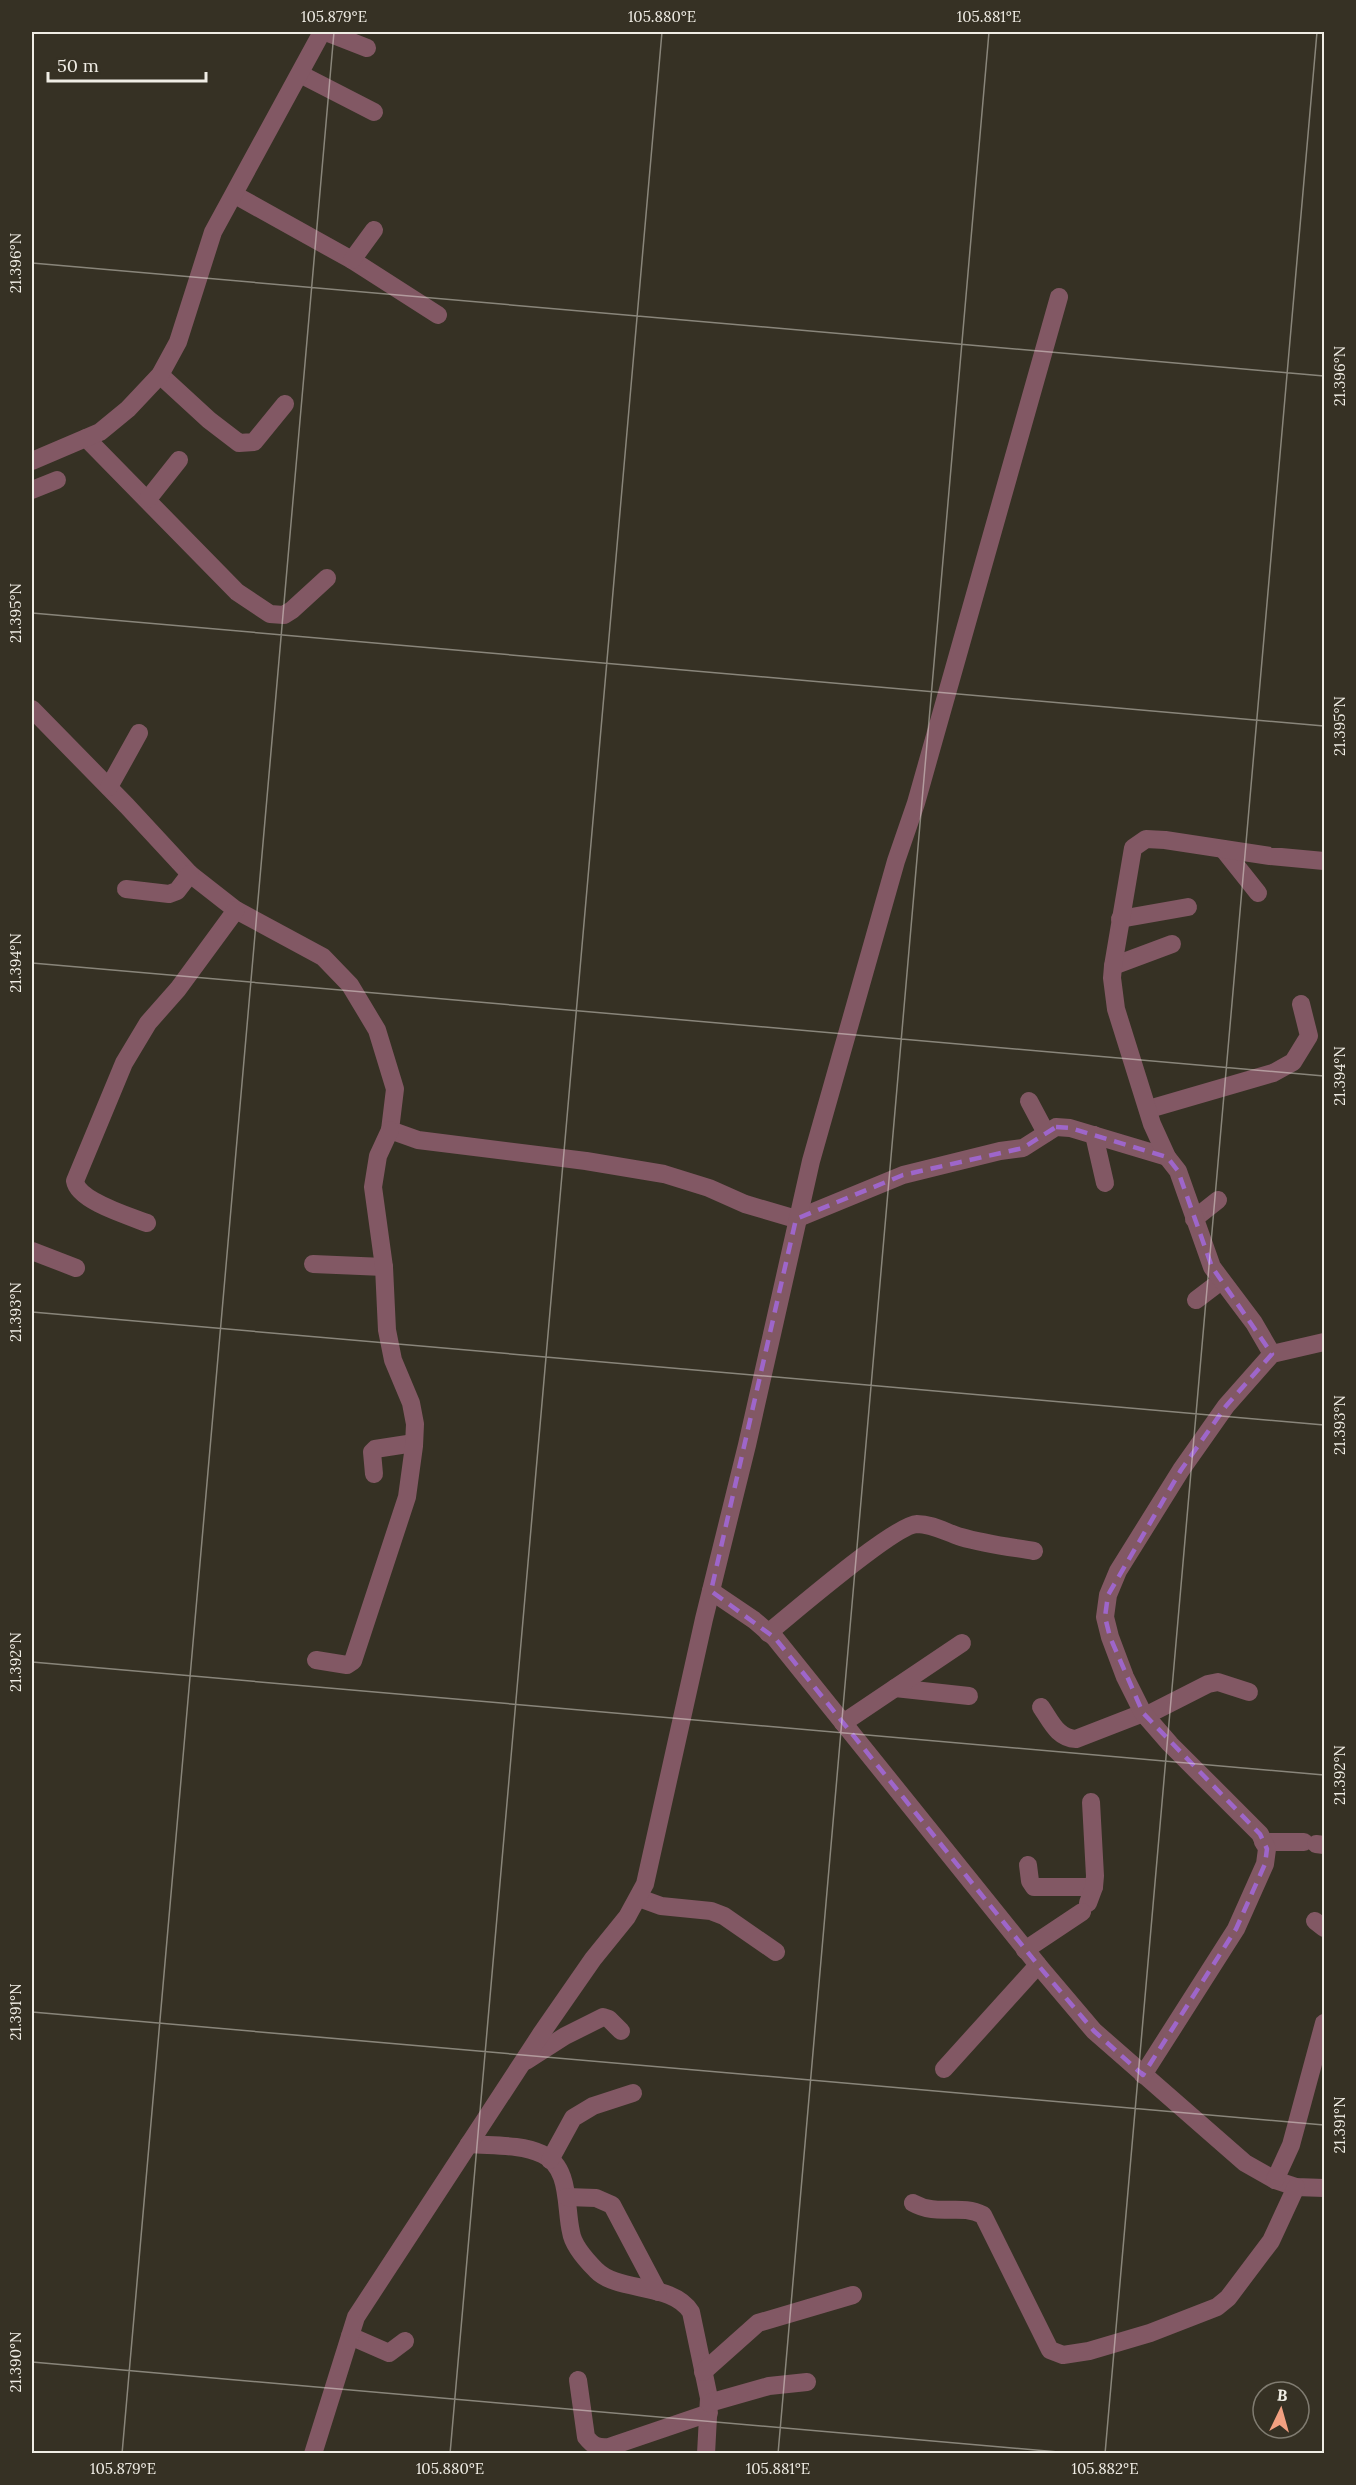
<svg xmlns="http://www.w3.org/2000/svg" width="1356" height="2485" font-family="Lora,serif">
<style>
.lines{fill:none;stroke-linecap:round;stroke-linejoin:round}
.minor{stroke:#825864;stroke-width:18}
.marked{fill:none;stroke:#9e66ca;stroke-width:4.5;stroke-dasharray:12 8;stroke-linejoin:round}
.ticks{fill:none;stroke:#f0ede5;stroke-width:1.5;stroke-opacity:0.45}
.neatline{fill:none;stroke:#f0ede5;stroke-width:2}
.ticks-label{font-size:15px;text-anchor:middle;fill:#f0ede5}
</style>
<rect width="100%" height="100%" fill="#363124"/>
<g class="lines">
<g class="minor">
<path d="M326 32 367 48"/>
<path d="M300 74 374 112"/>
<path d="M235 195 352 260 438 315"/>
<path d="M352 260 374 230"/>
<path d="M160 375 209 420 239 443 254 442 285 404"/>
<path d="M86 438 237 592 270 614 284 615 292 610 327 578"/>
<path d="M32 461 100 432 128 409 160 375 178 342 213 232 322 32"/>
<path d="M32 490 57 480"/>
<path d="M148 499 179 460"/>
<path d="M32 709 127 806 190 874 236 910 323 957 350 985 377 1030 395 1089 390 1130 418 1140 586 1161 664 1174 709 1188 745 1204 796 1219 903 1175 1000 1151 1023 1148 1056 1127 1070 1128 1167 1157"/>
<path d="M109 787 139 733"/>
<path d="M1223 849 1258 893"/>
<path d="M126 889 169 894 177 891 190 874"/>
<path d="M1120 919 1188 907"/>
<path d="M1113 966 1172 944"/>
<path d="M1029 1101 1046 1133"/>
<path d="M1149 1109 1273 1073 1293 1062 1309 1036 1301 1004"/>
<path d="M1094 1135 1105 1183"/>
<path d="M1194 1219 1218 1200"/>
<path d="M147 1223C129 1216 78 1201 75 1181L124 1063 148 1023 178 989 236 910"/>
<path d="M32 1251 76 1268"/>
<path d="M313 1264 384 1267"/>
<path d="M1196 1300 1221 1281"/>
<path d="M1272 1354 1254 1323 1212 1267 1178 1171 1167 1157 1152 1124 1116 1009 1112 978 1113 966 1133 848 1146 839 1165 840 1270 856 1324 861"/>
<path d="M374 1474 372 1452 375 1449 414 1443"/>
<path d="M711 1591 754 1620 775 1638 1038 1965 1094 2031 1245 2163 1275 2180 1296 2187 1324 2188"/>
<path d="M768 1633C793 1613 894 1525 917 1524 933 1524 947 1533 961 1537 985 1544 1010 1547 1034 1551"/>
<path d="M316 1660 347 1665 353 1661 407 1497 414 1446 415 1424 411 1403 393 1360 387 1330 384 1267 373 1187 378 1156 390 1130"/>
<path d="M895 1688 969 1696"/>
<path d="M1041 1707C1051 1721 1057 1738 1076 1739L1143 1713"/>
<path d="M1145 1716 1208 1684 1218 1682 1249 1692"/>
<path d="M843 1723 962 1643"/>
<path d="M1263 1842H1304"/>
<path d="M1316 1844 1324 1845"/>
<path d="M1028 1865 1030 1881 1034 1887H1094"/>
<path d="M639 1898 661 1906 711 1911 724 1916 776 1952"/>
<path d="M1088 1903 1094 1887 1095 1876 1091 1802"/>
<path d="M1315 1921 1324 1928"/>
<path d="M1025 1950 1082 1912"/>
<path d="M526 2061 565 2036 603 2017 609 2019 621 2031"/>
<path d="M944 2069 1038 1965"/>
<path d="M1143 2075 1236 1929 1265 1864 1267 1849 1260 1834 1170 1744 1143 1713 1125 1677 1110 1637 1105 1617 1108 1595 1118 1571 1181 1470 1226 1406 1272 1354 1324 1342"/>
<path d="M469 2144C492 2146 521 2144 542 2154 571 2167 565 2207 571 2232 573 2246 587 2261 596 2270 618 2293 672 2282 691 2312L709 2398 706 2454"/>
<path d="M550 2160 573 2118 593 2106 633 2093"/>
<path d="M1275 2180 1291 2145 1324 2023"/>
<path d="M567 2197 596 2198 612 2205 658 2292"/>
<path d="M913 2203C938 2217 960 2203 983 2215L1050 2350 1063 2355 1089 2351 1150 2333 1217 2307 1228 2298 1271 2241 1296 2187"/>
<path d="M350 2336 389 2353 405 2341"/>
<path d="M703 2372 758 2323 853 2295"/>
<path d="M578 2380 586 2437C593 2446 598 2448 609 2447L709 2413"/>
<path d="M709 2403 769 2386 807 2382"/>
<path d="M313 2454 356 2317 541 2034 593 1959 627 1917 645 1884 704 1619 747 1445 811 1161 896 861 916 803 1059 297"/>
</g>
</g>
<path class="marked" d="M1056 1127 1070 1128 1167 1157 1178 1171 1212 1267 1272 1354 1226 1406 1181 1470 1108 1595 1105 1617 1110 1637 1143 1713 1260 1834 1267 1849 1265 1864 1236 1929 1143 2075 1094 2031 1038 1965 775 1638 711 1591 796 1219 903 1175 1023 1148Z"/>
<path class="ticks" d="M32 263 1324 376M32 613 1324 726M32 963 1324 1076M32 1312 1324 1425M32 1662 1324 1775M32 2012 1324 2125M32 2362 1081 2454M122 2454 334 32M450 2454 662 32M778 2454 989 32M1105 2454 1317 32"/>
<rect width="1356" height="2485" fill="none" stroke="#363124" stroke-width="66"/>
<g transform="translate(1281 2410) rotate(5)"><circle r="28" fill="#363124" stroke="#807c71" stroke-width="1.5"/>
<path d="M0-4.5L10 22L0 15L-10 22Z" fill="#f2a081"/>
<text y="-9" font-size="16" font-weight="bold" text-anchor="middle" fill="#f0ede5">B</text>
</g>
<path d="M48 72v9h158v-9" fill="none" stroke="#f0ede5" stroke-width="3"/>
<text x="57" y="72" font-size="18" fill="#f0ede5" stroke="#363124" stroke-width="4.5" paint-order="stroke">50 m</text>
<rect x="33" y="33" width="1290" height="2419" class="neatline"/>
<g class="ticks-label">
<text x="334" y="22">105.879°E</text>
<text x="662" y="22">105.880°E</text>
<text x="989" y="22">105.881°E</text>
<text transform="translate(16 263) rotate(-90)" y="5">21.396°N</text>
<text transform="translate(1340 376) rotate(-90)" y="5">21.396°N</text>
<text transform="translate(16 613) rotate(-90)" y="5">21.395°N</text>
<text transform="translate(1340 726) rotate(-90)" y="5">21.395°N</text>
<text transform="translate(16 963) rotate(-90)" y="5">21.394°N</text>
<text transform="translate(1340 1076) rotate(-90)" y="5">21.394°N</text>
<text transform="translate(16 1312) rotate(-90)" y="5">21.393°N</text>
<text transform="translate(1340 1425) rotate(-90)" y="5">21.393°N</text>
<text transform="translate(16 1662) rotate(-90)" y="5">21.392°N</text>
<text transform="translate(1340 1775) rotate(-90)" y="5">21.392°N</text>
<text transform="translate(16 2012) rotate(-90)" y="5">21.391°N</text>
<text transform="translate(1340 2125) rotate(-90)" y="5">21.391°N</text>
<text transform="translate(16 2362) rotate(-90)" y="5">21.390°N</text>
<text x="123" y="2474">105.879°E</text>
<text x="450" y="2474">105.880°E</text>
<text x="778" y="2474">105.881°E</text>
<text x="1105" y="2474">105.882°E</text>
</g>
</svg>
